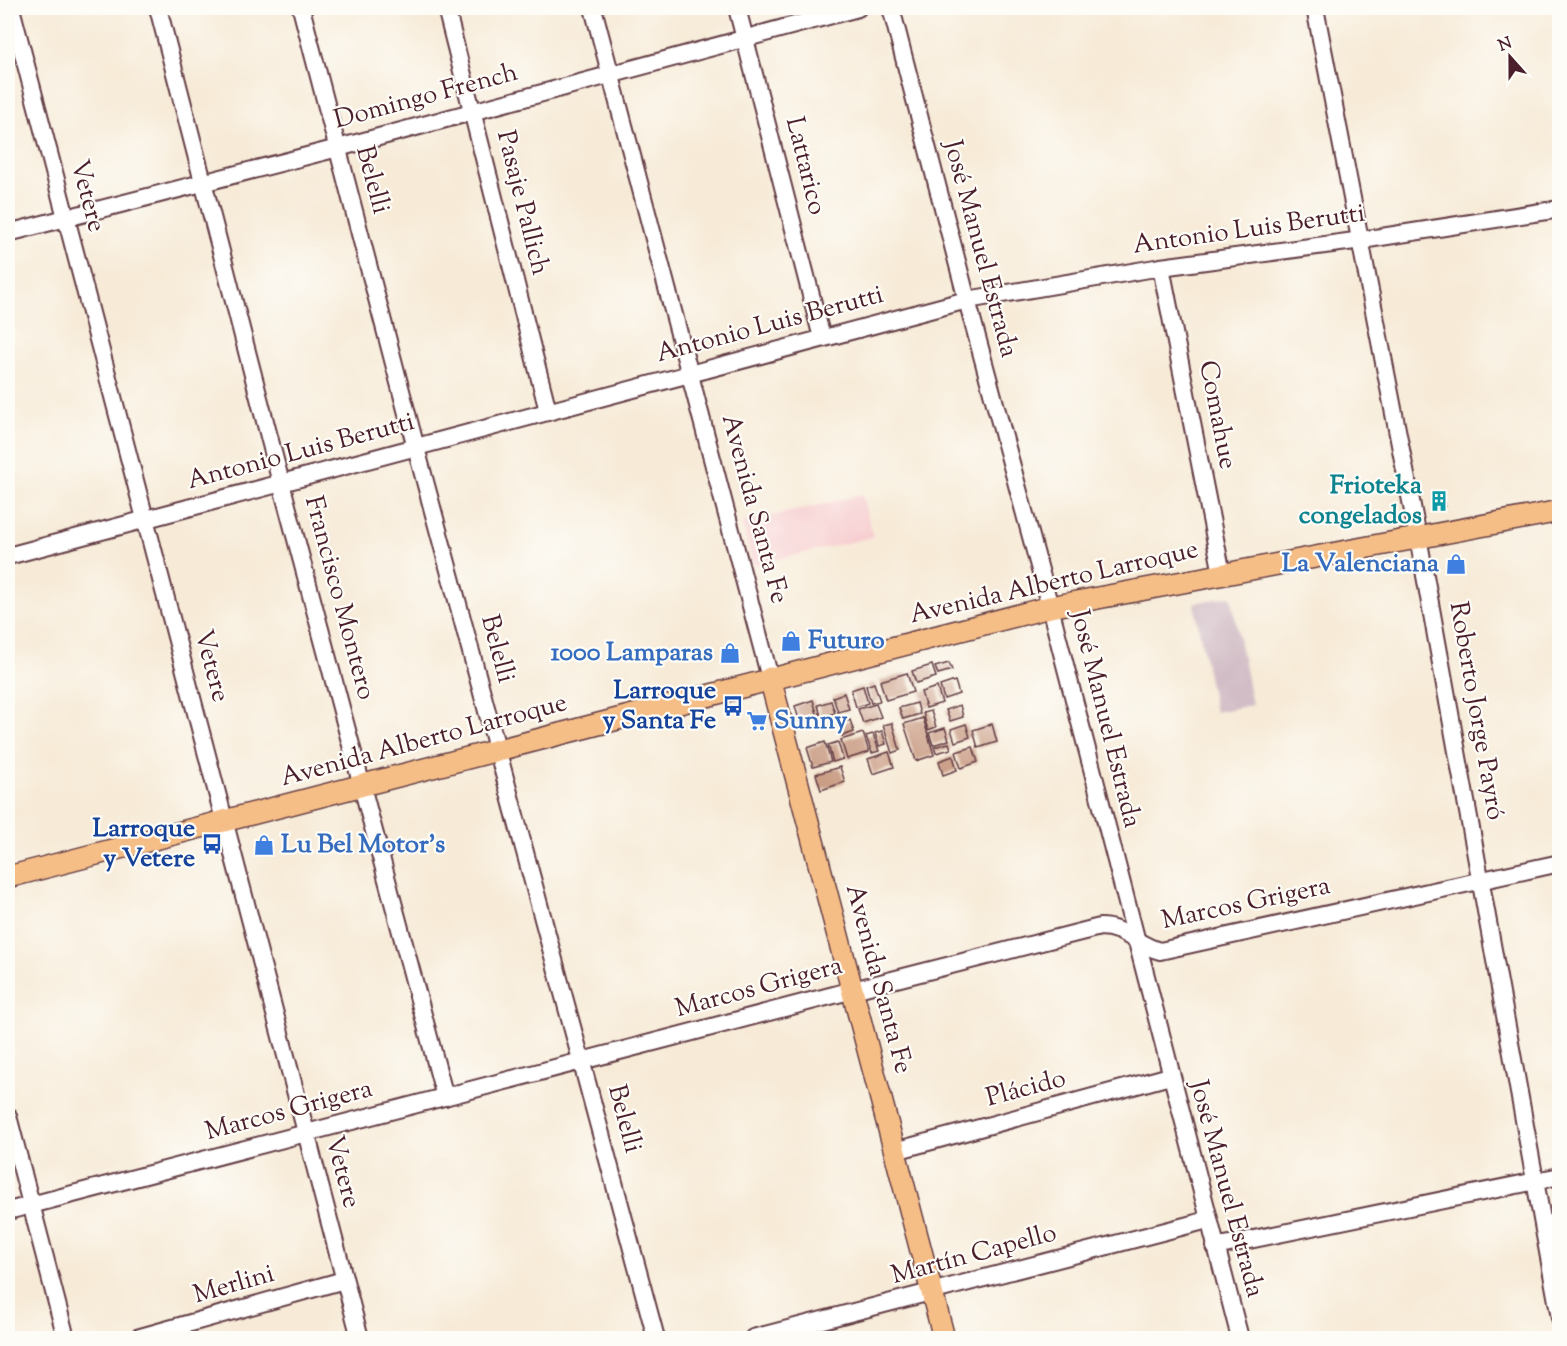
<svg xmlns="http://www.w3.org/2000/svg" width="1567" height="1346" font-family="'Sorts Mill Goudy',serif">
<style>
.built{fill:#f7cfd1}
.industrial{fill:#d2bdc6}
.building{fill:#ca9d85}
.lines{fill:none;stroke-linecap:round;stroke-linejoin:round}
.minor-casing{stroke:#643e45;stroke-width:20}
.major-casing{stroke:#643e45;stroke-width:24}
.minor{stroke:#fff;stroke-width:16}
.major{stroke:#f6be87;stroke-width:21}
.labels{text-anchor:middle;dominant-baseline:central;stroke-width:4.5;stroke-linejoin:round;paint-order:stroke}
.street-label{font-size:26px;fill:#4a1f2b;stroke:#fdfcf7}
.culture-label{font-size:26px;font-weight:bold;fill:#0d838f;stroke:#fdfcf7;text-anchor:end}
.shop-label{font-size:26px;font-weight:bold;fill:#366cbe;stroke:#fdfcf7;text-anchor:start}
.transit-label{font-size:26px;font-weight:bold;fill:#164399;stroke:#fdfcf7;text-anchor:end}
</style>
<rect width="100%" height="100%" fill="#fdfcf7"/>
<filter id="ink" filterUnits="userSpaceOnUse"><feTurbulence type="fractalNoise" baseFrequency=".0167" numOctaves="2"/><feDisplacementMap in="SourceGraphic" scale="12" xChannelSelector="R" yChannelSelector="G"/><feConvolveMatrix kernelMatrix="1 2 1 2 8 2 1 2 1" color-interpolation-filters="sRGB"/></filter>
<filter id="wash" filterUnits="userSpaceOnUse"><feTurbulence type="fractalNoise" baseFrequency=".008" numOctaves="4" result="noise"/><feDisplacementMap in="SourceGraphic" scale="24" xChannelSelector="R" yChannelSelector="G"/><feGaussianBlur stdDeviation="1.35" result="paint"/><feColorMatrix in="noise" values="0 0 0 0 0 0 0 0 0 0 0 0 0 0 0 0 0 1.4 0 .05"/><feComposite in="paint" operator="in"/></filter>
<g filter="url(#wash)">
<rect width="100%" height="100%" fill="#f7ebd8"/>
<path class="built" d="M862 495 873 537 753 565 742 523Z"/>
<path class="industrial" d="M1231 596 1252 705 1215 712 1194 603Z"/>
<g id="blocks">
<g class="building">
<path d="M1442 494 1445 507 1439 508 1436 506 1434 495Z"/>
<path d="M949 663 952 670 938 674 935 667Z"/>
<path d="M932 665 936 677 916 683 912 671Z"/>
<path d="M907 673 913 692 886 700 880 681Z"/>
<path d="M955 681 959 694 944 699 940 686Z"/>
<path d="M874 683 880 701 871 703 866 686Z"/>
<path d="M863 686 868 703 856 707 851 690Z"/>
<path d="M937 687 942 703 926 708 921 692Z"/>
<path d="M844 693 849 709 838 712 833 697Z"/>
<path d="M813 700 818 717 800 723 795 706Z"/>
<path d="M831 701 835 713 821 717 818 705Z"/>
<path d="M917 703 920 714 903 719 899 708Z"/>
<path d="M876 704 881 717 863 723 858 709Z"/>
<path d="M960 705 963 717 950 721 946 710Z"/>
<path d="M931 711 936 727 928 730 923 713Z"/>
<path d="M923 718 934 755 916 761 904 724Z"/>
<path d="M850 720 854 732 842 736 838 724Z"/>
<path d="M892 723 900 750 892 753 883 725Z"/>
<path d="M966 724 970 737 955 742 951 729Z"/>
<path d="M992 724 997 742 978 748 973 730Z"/>
<path d="M945 728 949 740 933 745 929 733Z"/>
<path d="M882 731 886 744 879 746 875 733Z"/>
<path d="M863 733 869 752 847 759 841 740Z"/>
<path d="M873 734 879 751 872 753 866 736Z"/>
<path d="M825 742 831 762 813 767 807 748Z"/>
<path d="M838 742 843 759 833 762 828 745Z"/>
<path d="M949 743 951 749 936 753 934 747Z"/>
<path d="M973 747 978 762 961 768 956 752Z"/>
<path d="M889 752 894 767 873 774 868 759Z"/>
<path d="M953 756 957 770 943 775 939 761Z"/>
<path d="M840 767 845 782 821 790 816 774Z"/>
</g>
</g>
</g>
<g filter="url(#ink)">
<use href="#blocks" fill-opacity="0" stroke="#643e45" stroke-width="1.5"/>
<g class="lines">
<g class="minor-casing">
<g id="minor">
<path d="M11 8 360 1338"/>
<path d="M158 8 281 483 445 1097"/>
<path d="M301 8 416 448 656 1338"/>
<path d="M446 8 548 411"/>
<path d="M593 8 770 678"/>
<path d="M737 8 822 338"/>
<path d="M891 8 967 300 1050 607 1240 1338"/>
<path d="M1315 8 1418 537 1560 1318"/>
<path d="M8 233 338 148 858 8"/>
<path d="M1161 267 1222 574"/>
<path d="M8 556 967 300 1161 267 1362 240 1560 209"/>
<path d="M8 1116 66 1338"/>
<path d="M895 1151 1170 1076"/>
<path d="M8 1211 853 990 1100 927C1124 927 1138 946 1160 951L1560 863"/>
<path d="M1215 1247 1560 1176"/>
<path d="M137 1338 344 1280"/>
<path d="M753 1338 1208 1220"/>
</g>
</g>
<g class="major-casing">
<g id="major">
<path d="M770 678 944 1338"/>
<path d="M8 877 1050 607 1560 511"/>
</g>
</g>
<use href="#minor" class="minor"/>
<use href="#major" class="major"/>
</g>
</g>
<defs>
<g id="building-bare" transform="scale(1.62)"><path d="M-4-6H4V6H1V3H-1V6H-4ZM-2.5-4.3h1.7v1.8h-1.7ZM.8-4.3h1.7v1.8H.8ZM-2.5-1h1.7V.8h-1.7ZM.8-1h1.7V.8H.8Z" fill="#0f9aa8" stroke="#fdfcf7" stroke-width="2.5" paint-order="stroke"/></g>
<g id="shop-bare" transform="scale(1.62)"><path d="M-5-2.5h2.3a2.7 3.5 0 0 1 5.4 0H5L5.5 6h-11ZM-1.5-2.5h3a1.5 2.3 0 0 0-3 0Z" fill="#3f7fe0" stroke="#fdfcf7" stroke-width="2.5" paint-order="stroke"/></g>
<g id="bus-bare" transform="scale(1.62)"><path d="M-5-6H5V4H4V6H2V4H-2V6H-4V4H-5ZM-3.5-4V0h7V-4ZM-3.5 1.2v1.5H-2V1.2ZM2 1.2v1.5H3.5V1.2Z" fill="#1a4fb4" stroke="#fdfcf7" stroke-width="2.5" paint-order="stroke"/></g>
<g id="supermarket-bare" transform="scale(1.62)"><path d="M-6-5.5h2.5l.6 2H6L4.5 2H-2.5L-4.4-4H-6ZM-1.5 3.2a1.3 1.3 0 1 0 .1 0ZM3 3.2a1.3 1.3 0 1 0 .1 0Z" fill="#3f7fe0" stroke="#fdfcf7" stroke-width="2.5" paint-order="stroke"/></g>
</defs>
<g fill-rule="evenodd">
<use href="#building-bare" x="1439" y="501"/>
<use href="#shop-bare" x="1456" y="564"/>
<use href="#shop-bare" x="791" y="641"/>
<use href="#shop-bare" x="730" y="653"/>
<use href="#bus-bare" x="733" y="706"/>
<use href="#supermarket-bare" x="757" y="721"/>
<use href="#bus-bare" x="212" y="844"/>
<use href="#shop-bare" x="264" y="845"/>
</g>
<g class="labels">
<g class="street-label">
<text transform="translate(426 97) rotate(-15)">Domingo French</text>
<text transform="translate(805 166) rotate(76)">Lattarico</text>
<text transform="translate(372 180) rotate(75)">Belelli</text>
<text transform="translate(87 196) rotate(75)">Vetere</text>
<text transform="translate(522 203) rotate(76)">Pasaje Pallich</text>
<text transform="translate(1249 230) rotate(-8)">Antonio Luis Berutti</text>
<text transform="translate(980 249) rotate(75)">José Manuel Estrada</text>
<text transform="translate(770 325) rotate(-15)">Antonio Luis Berutti</text>
<text transform="translate(1217 415) rotate(79)">Comahue</text>
<text transform="translate(301 452) rotate(-15)">Antonio Luis Berutti</text>
<text transform="translate(754 509) rotate(75)">Avenida Santa Fe</text>
<text transform="translate(1054 583) rotate(-13)">Avenida Alberto Larroque</text>
<text transform="translate(339 598) rotate(75)">Francisco Montero</text>
<text transform="translate(497 649) rotate(75)">Belelli</text>
<text transform="translate(211 666) rotate(75)">Vetere</text>
<text transform="translate(1476 711) rotate(80)">Roberto Jorge Payró</text>
<text transform="translate(1105 719) rotate(76)">José Manuel Estrada</text>
<text transform="translate(424 741) rotate(-15)">Avenida Alberto Larroque</text>
<text transform="translate(1246 904) rotate(-12)">Marcos Grigera</text>
<text transform="translate(878 979) rotate(75)">Avenida Santa Fe</text>
<text transform="translate(759 988) rotate(-15)">Marcos Grigera</text>
<text transform="translate(1026 1089) rotate(-15)">Plácido</text>
<text transform="translate(289 1111) rotate(-15)">Marcos Grigera</text>
<text transform="translate(624 1119) rotate(75)">Belelli</text>
<text transform="translate(342 1172) rotate(75)">Vetere</text>
<text transform="translate(1226 1189) rotate(75)">José Manuel Estrada</text>
<text transform="translate(974 1255) rotate(-15)">Martín Capello</text>
<text transform="translate(234 1285) rotate(-16)">Merlini</text>
</g>
<g class="culture-label">
<text x="1422" y="486">Frioteka<tspan x="1422" dy="30">congelados</tspan></text>
</g>
<g class="shop-label">
<text x="1439" y="564" text-anchor="end">La Valenciana</text>
<text x="808" y="641">Futuro</text>
<text x="713" y="653" text-anchor="end">1000 Lamparas</text>
<text x="774" y="721">Sunny</text>
<text x="281" y="845">Lu Bel Motor's</text>
</g>
<g class="transit-label">
<text x="716" y="691">Larroque<tspan x="716" dy="30">y Santa Fe</tspan></text>
<text x="195" y="829">Larroque<tspan x="195" dy="30">y Vetere</tspan></text>
</g>
</g>
<rect width="1567" height="1346" fill="none" stroke="#fdfcf7" stroke-width="30"/>
<g transform="translate(1510 57) rotate(339)" stroke="#fdfcf7" stroke-width="4.5" paint-order="stroke">
<path d="M0-4.5L10 22L0 15L-10 22Z" fill="#4a1f2b"/>
<text y="-9" font-size="16" font-weight="bold" text-anchor="middle" fill="#4a1f2b">N</text>
</g>
</svg>
